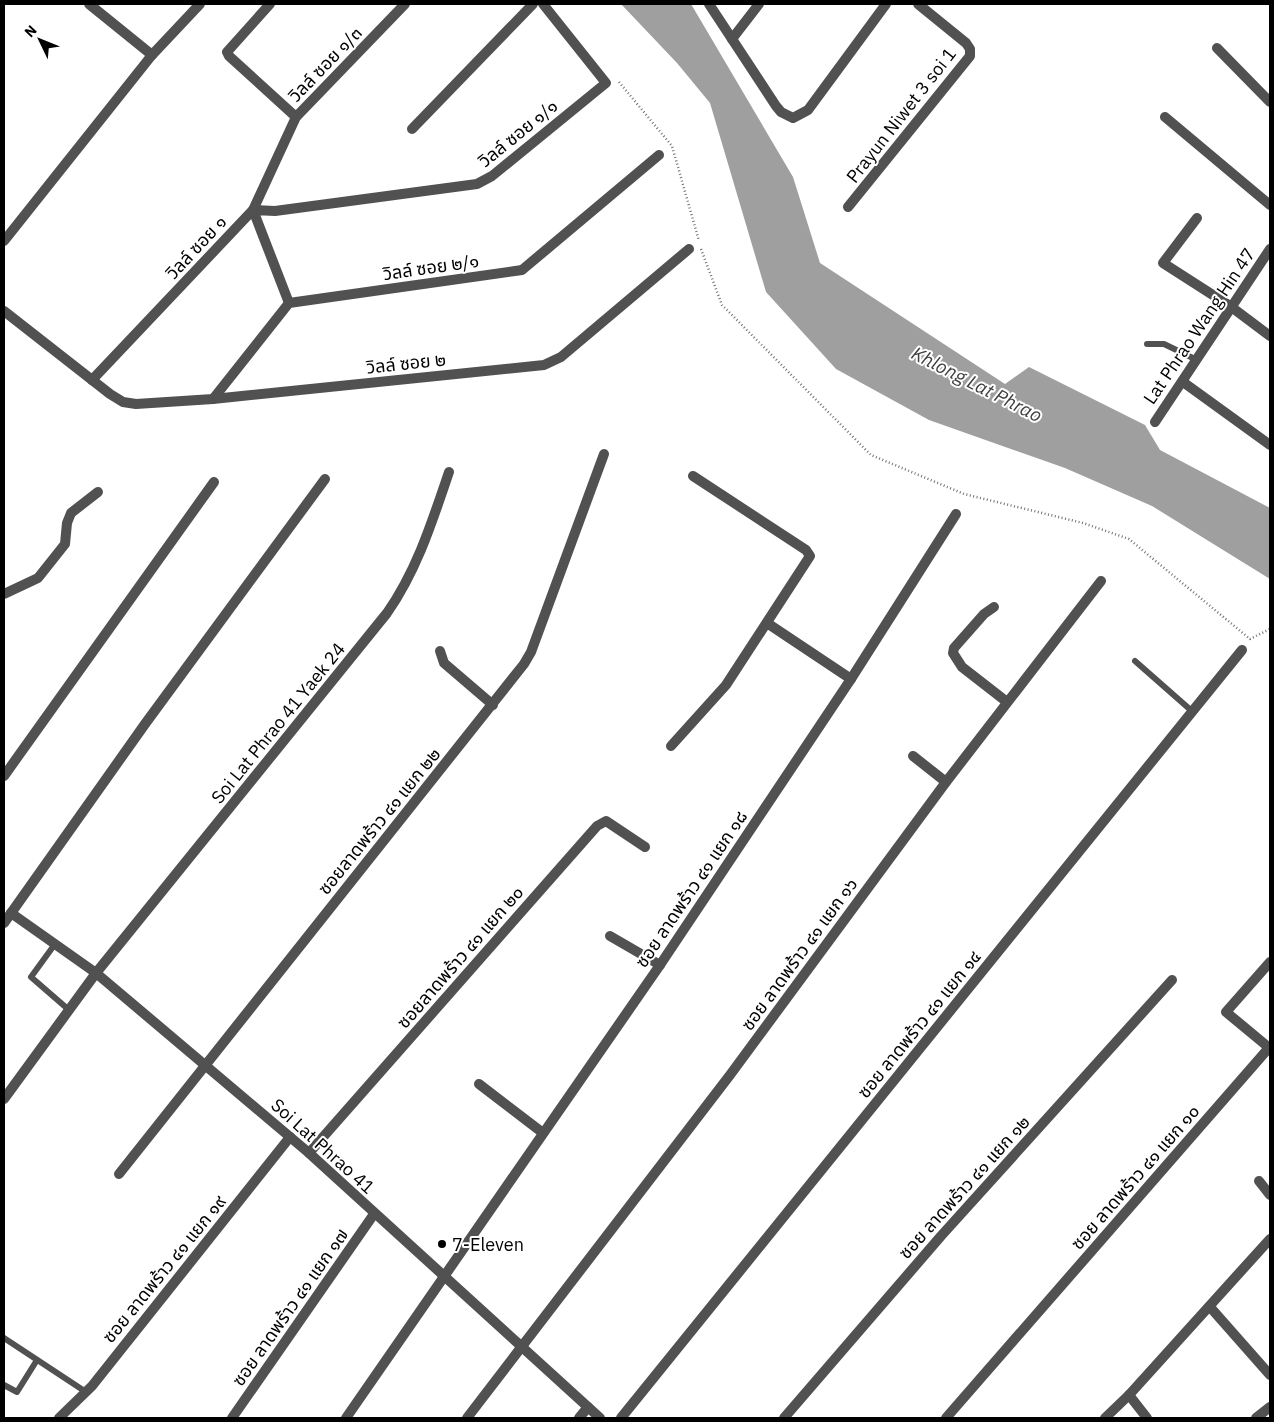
<svg xmlns="http://www.w3.org/2000/svg" width="1274" height="1422" font-family="'IBM Plex Sans','Noto Sans Thai',sans-serif">
<style>
.water{fill:#9f9f9f}
.lines{fill:none;stroke-linecap:round;stroke-linejoin:round}
.path{stroke:#737373;stroke-width:2.5;stroke-dasharray:1 2.5;stroke-linecap:butt}
.lane{stroke:#515151;stroke-width:6}
.street{stroke:#515151;stroke-width:10}
.poi-dot{fill:#000;stroke:#fff;stroke-width:2}
.labels{text-anchor:middle;dominant-baseline:central;stroke-width:4;stroke-linejoin:round;paint-order:stroke}
.street-label{font-size:18px;fill:#000;stroke:#fff}
.poi-label{font-size:18px;fill:#000;stroke:#fff;text-anchor:start}
.water-label{font-size:19px;font-style:italic;fill:#404040;stroke:#fff}
</style>
<rect width="100%" height="100%" fill="#fff"/>
<path class="water" d="M621 4H691L793 177 820 263 1005 384 1029 367 1145 425 1160 450 1270 508V579L1152 506 1065 468 929 420 836 369 766 292 710 103 677 63Z"/>
<g class="lines">
<g class="path">
<path d="M619 82 672 146 699 241"/>
<path d="M701 249 722 305 871 455 964 494 1083 523 1129 539 1250 639 1270 629"/>
</g>
<g class="lane">
<path d="M1147 344H1164L1197 360"/>
<path d="M1135 661 1193 712"/>
<path d="M55 944 31 977 69 1010"/>
<path d="M4 1338 86 1392"/>
<path d="M4 1385 17 1392 37 1360"/>
</g>
<g class="street">
<path d="M89 4 152 55"/>
<path d="M270 4 227 52 229 56 296 117"/>
<path d="M709 4 776 106 781 112 793 118 808 110 886 4"/>
<path d="M732 39 759 4"/>
<path d="M1217 48 1270 102"/>
<path d="M1165 117 1270 205"/>
<path d="M412 129 533 4"/>
<path d="M848 207 970 56V49L966 43 918 4"/>
<path d="M1197 218 1163 263 1230 306 1270 336"/>
<path d="M4 241 152 55 200 4"/>
<path d="M289 303 253 210 275 211 477 184 492 176 606 83 543 4"/>
<path d="M4 311 110 394 123 402 136 404 213 399 544 365 561 357 689 249"/>
<path d="M92 380 253 210 296 117 405 4"/>
<path d="M1183 382 1270 445"/>
<path d="M213 399 289 303 522 270 659 155"/>
<path d="M1155 422 1270 249"/>
<path d="M4 594 38 578 65 544 67 523 71 513 98 492"/>
<path d="M994 607 984 614 954 648 953 653 962 667 1007 702"/>
<path d="M767 623 851 679"/>
<path d="M440 651 444 663 493 705"/>
<path d="M671 746 726 685 810 556 806 550 693 476"/>
<path d="M913 756 946 782"/>
<path d="M4 776 214 482"/>
<path d="M11 913 96 973 309 1153 600 1418"/>
<path d="M4 923 145 724 325 479"/>
<path d="M610 936 660 965"/>
<path d="M479 1084 543 1133"/>
<path d="M4 1099 96 973 387 613C417 570 432 522 449 472"/>
<path d="M309 1153 597 826 606 821 645 847"/>
<path d="M119 1174 524 664 531 652 604 454"/>
<path d="M1259 1181 1270 1195"/>
<path d="M1210 1307 1270 1375"/>
<path d="M1129 1395 1147 1418"/>
<path d="M59 1418 92 1386 290 1137"/>
<path d="M232 1418 374 1214"/>
<path d="M346 1418 660 965 851 679 956 514"/>
<path d="M467 1418 730 1075 946 782 1101 581"/>
<path d="M579 1418 588 1407"/>
<path d="M621 1418 1242 650"/>
<path d="M784 1418 941 1236 1172 980"/>
<path d="M946 1418 1267 1050V1046L1226 1012 1270 962"/>
<path d="M1105 1418 1129 1395 1270 1239"/>
<path d="M1256 1418 1270 1407"/>
</g>
</g>
<circle class="poi-dot" cx="442" cy="1244" r="5"/>
<g class="labels">
<g class="street-label">
<text transform="translate(325 64) rotate(-46)">วิลล์ ซอย ๑/๓</text>
<text transform="translate(901 115) rotate(-52)">Prayun Niwet 3 soi 1</text>
<text transform="translate(518 133) rotate(-39)">วิลล์ ซอย ๑/๑</text>
<text transform="translate(196 247) rotate(-47)">วิลล์ ซอย ๑</text>
<text transform="translate(431 267) rotate(-8)">วิลล์ ซอย ๒/๑</text>
<text transform="translate(1199 326) rotate(-56)">Lat Phrao Wang Hin 47</text>
<text transform="translate(406 363) rotate(-6)">วิลล์ ซอย ๒</text>
<text transform="translate(278 723) rotate(-51)">Soi Lat Phrao 41 Yaek 24</text>
<text transform="translate(379 821) rotate(-51)">ซอยลาดพร้าว ๔๑ แยก ๒๒</text>
<text transform="translate(691 889) rotate(-56)">ซอย ลาดพร้าว ๔๑ แยก ๑๘</text>
<text transform="translate(799 954) rotate(-54)">ซอย ลาดพร้าว ๔๑ แยก ๑๖</text>
<text transform="translate(460 957) rotate(-49)">ซอยลาดพร้าว ๔๑ แยก ๒๐</text>
<text transform="translate(919 1024) rotate(-51)">ซอย ลาดพร้าว ๔๑ แยก ๑๔</text>
<text transform="translate(323 1146) rotate(42)">Soi Lat Phrao 41</text>
<text transform="translate(1135 1177) rotate(-49)">ซอย ลาดพร้าว ๔๑ แยก ๑๐</text>
<text transform="translate(964 1187) rotate(-48)">ซอย ลาดพร้าว ๔๑ แยก ๑๒</text>
<text transform="translate(164 1269) rotate(-51)">ซอย ลาดพร้าว ๔๑ แยก ๑๙</text>
<text transform="translate(290 1307) rotate(-55)">ซอย ลาดพร้าว ๔๑ แยก ๑๗</text>
</g>
<g class="poi-label">
<text x="452" y="1244">7-Eleven</text>
</g>
<g class="water-label">
<text transform="translate(977 384) rotate(27)">Khlong Lat Phrao</text>
</g>
</g>
<rect width="1274" height="1422" fill="none" stroke="#000000" stroke-width="10"/>
<g transform="translate(40 40) rotate(313)" stroke="#ffffff" stroke-width="4" paint-order="stroke">
<path d="M0-4L9 19L0 12L-9 19Z" fill="#000000"/>
<text y="-8" font-size="14" font-weight="bold" text-anchor="middle" fill="#000000">N</text>
</g>
</svg>
